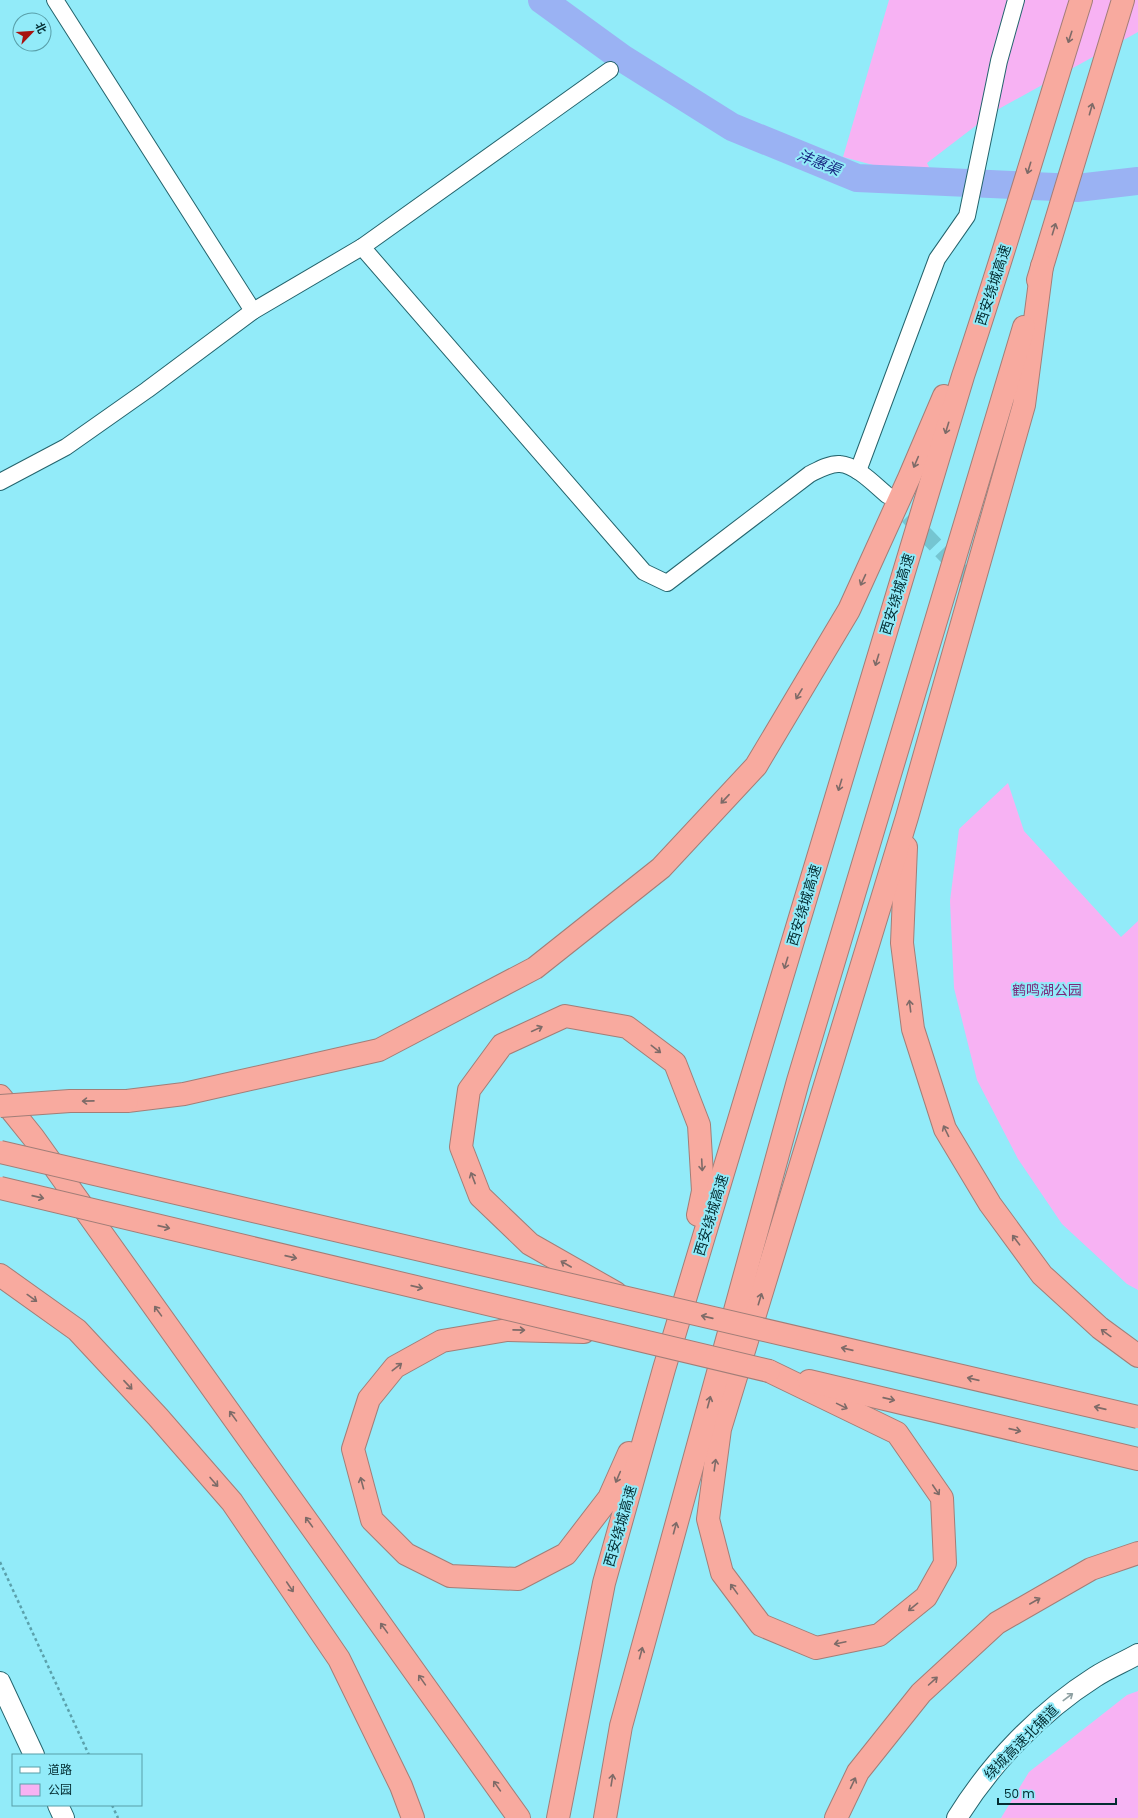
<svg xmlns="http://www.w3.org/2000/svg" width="1138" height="1818" font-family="Poppins,'Noto Sans SC',sans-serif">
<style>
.green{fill:#f7b2f3}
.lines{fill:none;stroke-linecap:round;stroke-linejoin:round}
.river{stroke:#9ab2f3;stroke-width:28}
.minor-tunnel{stroke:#75c5d1;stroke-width:16;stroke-dasharray:16 8;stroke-linecap:butt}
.minor-casing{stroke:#24646d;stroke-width:18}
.tertiary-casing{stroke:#24646d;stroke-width:22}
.motorway-casing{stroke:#a27e78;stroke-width:24}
.path{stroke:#5ba1ac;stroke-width:2.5;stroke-dasharray:3 3;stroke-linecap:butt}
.minor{stroke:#fff;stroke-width:16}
.tertiary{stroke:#fff;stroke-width:20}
.motorway{stroke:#f8aa9f;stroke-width:22}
.motorway-bridge-casing{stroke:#a27e78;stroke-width:24;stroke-linecap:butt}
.motorway-bridge{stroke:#f8aa9f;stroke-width:22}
.oneway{stroke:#7e6b68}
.oneway2{stroke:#8ea0a2}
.labels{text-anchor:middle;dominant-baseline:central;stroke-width:4;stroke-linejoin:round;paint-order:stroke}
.street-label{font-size:14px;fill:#032c31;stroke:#92ebf9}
.park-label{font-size:14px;fill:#7d2a7b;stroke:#92ebf9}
.water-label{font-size:15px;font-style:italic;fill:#192983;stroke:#92ebf9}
</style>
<rect width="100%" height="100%" fill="#92ebf9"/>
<g class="green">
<path d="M889 0H1138V32L995 111 927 163 935 179 892 170 843 157Z"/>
<path d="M1008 783 1024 831 1121 937 1138 921V1290L1127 1284 1062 1224 1018 1159 977 1080 954 988 950 901 959 829Z"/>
<path d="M1138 1691V1818H1001L1029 1772 1127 1695Z"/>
</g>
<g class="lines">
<path class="river" d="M542 0 622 58 732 127 857 178 1077 188 1138 181"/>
<path class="minor-tunnel" d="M891 499 979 590"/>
<g class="minor-casing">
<g id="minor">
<path d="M55 0 253 311"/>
<path d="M362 247 644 572 667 583 810 474C818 470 830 463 840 464 856 465 875 485 887 495"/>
<path d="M858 471 937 259 967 216 999 61 1016 0"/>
<path d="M0 482 66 447 147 390 253 311 362 247 610 70"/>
</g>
</g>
<g class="tertiary-casing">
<g id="tertiary">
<path d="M0 1682 34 1755"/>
<path d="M58 1805 64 1818"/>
<path d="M957 1818C991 1763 1040 1712 1095 1677 1109 1668 1124 1662 1138 1654"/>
</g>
</g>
<g class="motorway-casing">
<g id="motorway">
<path d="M1038 280 1123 0"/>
<path d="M906 847 902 943 913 1029 945 1129 990 1204 1042 1275 1100 1328 1138 1356"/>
<path d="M0 1096 33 1137 519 1818"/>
<path d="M127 1101 184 1094 379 1050 535 968 661 868 756 766 849 610 909 478 944 396"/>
<path d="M0 1275 77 1330 158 1417 232 1502 339 1659 401 1786 413 1818"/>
<path d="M616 1293 530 1244 480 1196 461 1147 469 1090 502 1045 565 1016 627 1027 675 1063 699 1125 703 1191 698 1215"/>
<path d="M584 1332 507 1330 442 1341 395 1367 369 1399 353 1449 372 1520 406 1554 450 1576 518 1579 566 1554 609 1498 629 1453"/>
<path d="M769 1371 897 1433 942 1498 945 1563 926 1597 879 1635 816 1648 761 1625 722 1573 708 1519 720 1429 907 817 1024 405 1042 266"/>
<path d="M809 1381 1138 1459"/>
<path d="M558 1818 604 1583 664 1369 963 376C1005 251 1042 125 1081 0"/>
<path d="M605 1818 621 1726 798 1081 1024 327"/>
<path d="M836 1818 858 1772 921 1693 997 1623 1091 1569 1138 1553"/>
</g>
</g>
<g class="path">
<path d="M0 1562 89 1755"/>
<path d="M112 1805 118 1818"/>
</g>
<use href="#minor" class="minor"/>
<use href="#tertiary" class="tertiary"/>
<use href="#motorway" class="motorway"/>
<g class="motorway-bridge-casing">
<g id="motorway-bridge">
<path d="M0 1106 70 1101H127"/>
<path d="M0 1152 1138 1417"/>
<path d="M0 1188 769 1371"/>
</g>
</g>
<use href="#motorway-bridge" class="motorway-bridge"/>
</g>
<defs><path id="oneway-shaft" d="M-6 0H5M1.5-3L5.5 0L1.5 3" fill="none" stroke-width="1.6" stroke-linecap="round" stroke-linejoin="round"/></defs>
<g class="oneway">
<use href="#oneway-shaft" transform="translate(1070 37) rotate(108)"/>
<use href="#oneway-shaft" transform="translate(1091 109) rotate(-74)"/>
<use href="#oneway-shaft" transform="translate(1029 168) rotate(107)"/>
<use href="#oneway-shaft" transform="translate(1054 229) rotate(-73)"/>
<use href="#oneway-shaft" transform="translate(947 428) rotate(107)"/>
<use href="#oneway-shaft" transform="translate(916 462) rotate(113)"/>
<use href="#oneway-shaft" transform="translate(863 580) rotate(115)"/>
<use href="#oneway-shaft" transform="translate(877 660) rotate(107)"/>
<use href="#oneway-shaft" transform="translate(799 694) rotate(121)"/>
<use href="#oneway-shaft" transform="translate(840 785) rotate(107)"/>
<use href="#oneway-shaft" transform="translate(725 799) rotate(133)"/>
<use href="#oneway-shaft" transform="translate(786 963) rotate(107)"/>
<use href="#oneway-shaft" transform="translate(910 1006) rotate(-97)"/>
<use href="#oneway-shaft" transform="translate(537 1029) rotate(-25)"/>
<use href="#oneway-shaft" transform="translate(656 1049) rotate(38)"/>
<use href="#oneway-shaft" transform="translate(88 1101) rotate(179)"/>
<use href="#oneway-shaft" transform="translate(946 1131) rotate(-116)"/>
<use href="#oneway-shaft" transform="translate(702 1165) rotate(87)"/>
<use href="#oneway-shaft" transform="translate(473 1178) rotate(-111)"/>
<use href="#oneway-shaft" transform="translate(38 1197) rotate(13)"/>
<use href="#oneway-shaft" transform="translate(164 1227) rotate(13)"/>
<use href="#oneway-shaft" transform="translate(1016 1240) rotate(-127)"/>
<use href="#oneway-shaft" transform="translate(291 1257) rotate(13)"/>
<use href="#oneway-shaft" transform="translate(566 1264) rotate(-150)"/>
<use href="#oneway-shaft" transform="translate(417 1287) rotate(13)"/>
<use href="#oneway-shaft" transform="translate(32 1298) rotate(36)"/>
<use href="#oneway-shaft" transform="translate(760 1299) rotate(-73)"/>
<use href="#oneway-shaft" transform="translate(158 1311) rotate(-126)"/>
<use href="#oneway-shaft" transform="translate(707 1317) rotate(-167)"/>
<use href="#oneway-shaft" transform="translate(519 1330) rotate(1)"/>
<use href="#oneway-shaft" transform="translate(1106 1333) rotate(-144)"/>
<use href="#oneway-shaft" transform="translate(847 1349) rotate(-167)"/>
<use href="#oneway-shaft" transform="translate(397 1367) rotate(-38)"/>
<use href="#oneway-shaft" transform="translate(973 1379) rotate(-167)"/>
<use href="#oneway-shaft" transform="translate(128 1385) rotate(47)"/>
<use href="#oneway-shaft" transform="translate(889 1399) rotate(13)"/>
<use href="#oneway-shaft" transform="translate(709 1402) rotate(-75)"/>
<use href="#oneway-shaft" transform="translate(842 1406) rotate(26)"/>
<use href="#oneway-shaft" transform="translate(1100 1408) rotate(-167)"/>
<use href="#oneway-shaft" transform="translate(233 1416) rotate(-126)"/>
<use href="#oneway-shaft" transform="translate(1015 1430) rotate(13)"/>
<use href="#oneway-shaft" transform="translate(715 1465) rotate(-82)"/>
<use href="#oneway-shaft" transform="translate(618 1477) rotate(113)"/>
<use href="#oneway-shaft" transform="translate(214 1482) rotate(49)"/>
<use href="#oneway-shaft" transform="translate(362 1483) rotate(-105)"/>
<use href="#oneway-shaft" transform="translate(936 1490) rotate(56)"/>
<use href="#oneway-shaft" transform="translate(309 1522) rotate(-126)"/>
<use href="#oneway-shaft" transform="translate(675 1528) rotate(-75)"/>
<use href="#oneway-shaft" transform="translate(290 1587) rotate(56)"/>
<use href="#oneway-shaft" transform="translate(734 1589) rotate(-126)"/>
<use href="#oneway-shaft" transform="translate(1035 1601) rotate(-30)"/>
<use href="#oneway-shaft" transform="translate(913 1607) rotate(141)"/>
<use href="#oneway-shaft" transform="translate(384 1628) rotate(-126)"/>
<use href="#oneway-shaft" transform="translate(840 1643) rotate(168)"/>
<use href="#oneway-shaft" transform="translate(641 1653) rotate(-75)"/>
<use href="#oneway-shaft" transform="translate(422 1680) rotate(-125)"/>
<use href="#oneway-shaft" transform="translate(933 1681) rotate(-42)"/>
<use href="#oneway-shaft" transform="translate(612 1780) rotate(-81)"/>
<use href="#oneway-shaft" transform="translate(853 1783) rotate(-65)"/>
<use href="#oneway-shaft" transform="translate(497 1786) rotate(-125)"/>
</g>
<use class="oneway2" href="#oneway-shaft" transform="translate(1068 1697) rotate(-37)"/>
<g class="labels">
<g class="street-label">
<text transform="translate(993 285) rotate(-72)">西安绕城高速</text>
<text transform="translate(897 594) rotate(-73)">西安绕城高速</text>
<text transform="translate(804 905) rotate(-73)">西安绕城高速</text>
<text transform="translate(711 1215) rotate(-73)">西安绕城高速</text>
<text transform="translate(620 1526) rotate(-74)">西安绕城高速</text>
<text transform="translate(1021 1742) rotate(-45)">绕城高速北辅道</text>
</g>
<g class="park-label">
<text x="1047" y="990">鹤鸣湖公园</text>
</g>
<g class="water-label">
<text transform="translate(819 162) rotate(22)">沣惠渠</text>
</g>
</g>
<rect x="12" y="1754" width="130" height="52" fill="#92ebf9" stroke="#599fa9"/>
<rect x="20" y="1767" width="20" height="6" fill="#ffffff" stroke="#599fa9"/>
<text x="48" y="1774" font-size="12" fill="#032c31">道路</text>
<rect x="20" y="1784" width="20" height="12" fill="#f7b2f3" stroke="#599fa9"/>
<text x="48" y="1794" font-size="12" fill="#032c31">公园</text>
<g transform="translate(32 32) rotate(65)"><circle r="19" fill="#92ebf9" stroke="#599fa9"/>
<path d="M0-3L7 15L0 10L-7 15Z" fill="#a71210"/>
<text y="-6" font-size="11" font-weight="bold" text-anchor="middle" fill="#032c31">北</text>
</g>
<path d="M998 1798v6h118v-6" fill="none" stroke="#032c31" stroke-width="2"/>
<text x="1004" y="1798" font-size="12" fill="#032c31" stroke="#92ebf9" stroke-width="3" paint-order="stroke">50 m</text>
</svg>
